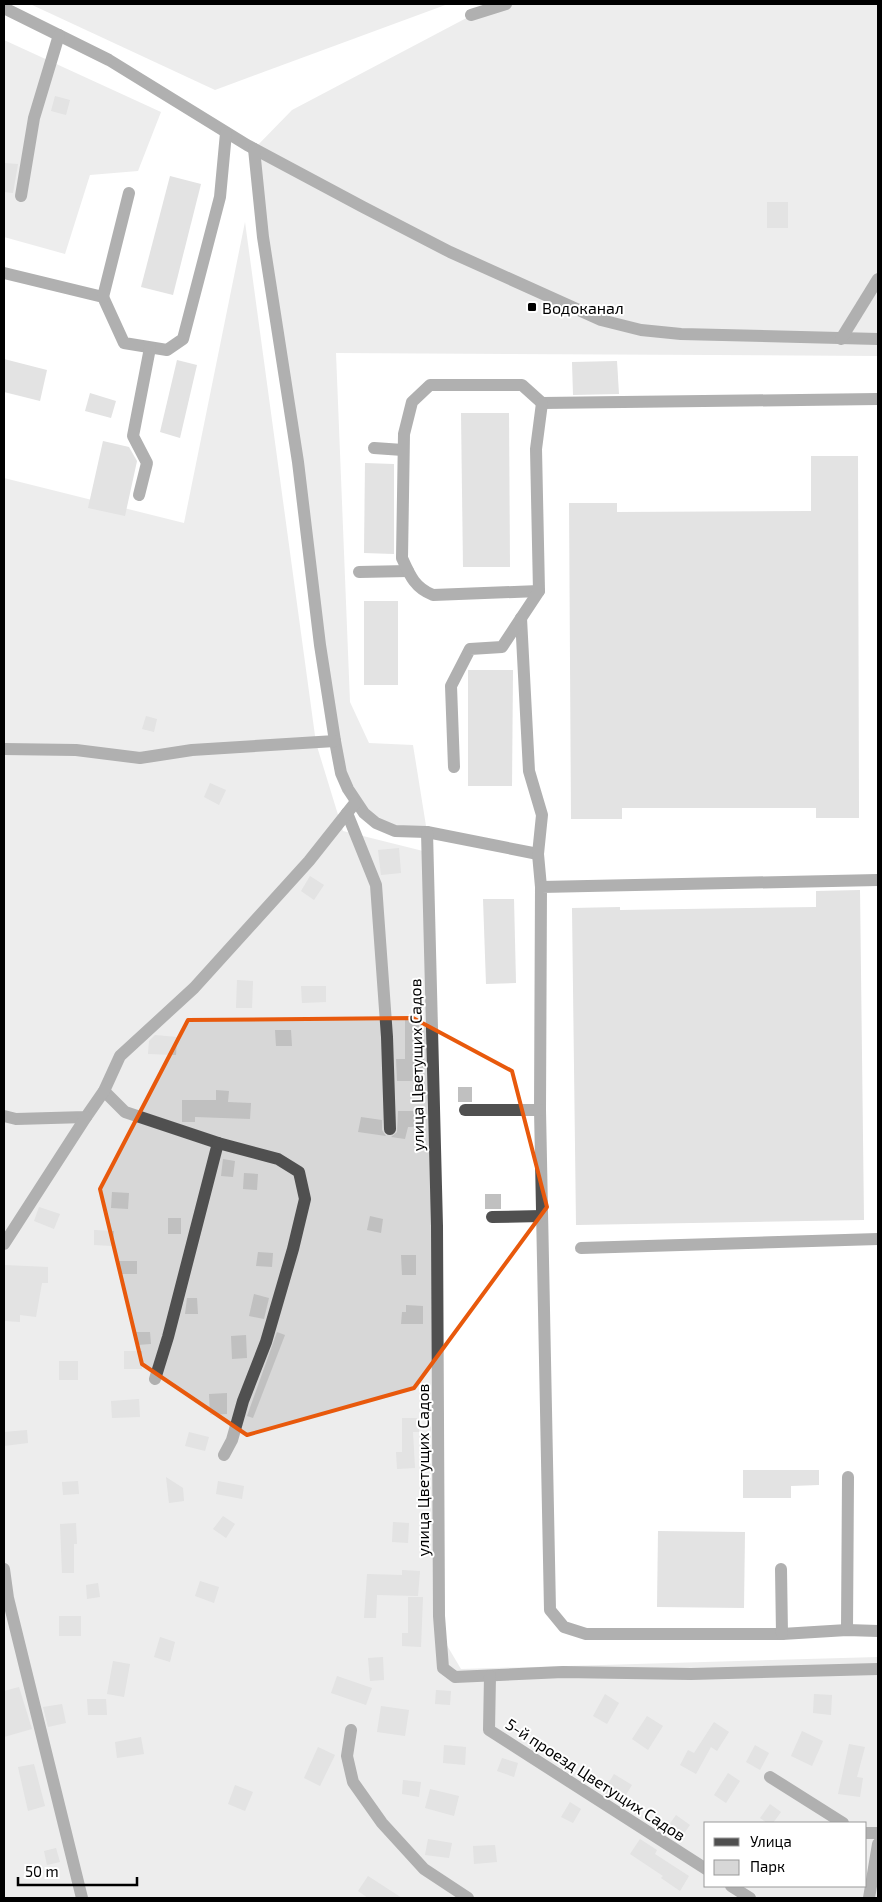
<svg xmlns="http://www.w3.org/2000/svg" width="882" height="1902" font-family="'Exo 2',sans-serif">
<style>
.green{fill:#d7d7d7;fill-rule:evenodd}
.building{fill:#c0c0c0}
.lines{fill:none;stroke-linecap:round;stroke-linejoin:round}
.minor{stroke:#505050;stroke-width:12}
.marked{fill:none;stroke:#e8590c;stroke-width:4;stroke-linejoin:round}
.poi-dot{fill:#000;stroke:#fff;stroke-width:2}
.labels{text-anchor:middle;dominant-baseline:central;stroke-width:4;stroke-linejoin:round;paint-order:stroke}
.poi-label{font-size:16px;fill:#000;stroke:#fff;text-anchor:start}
.street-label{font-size:16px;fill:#000;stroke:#fff}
</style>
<rect width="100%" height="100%" fill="#fff"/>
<g class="green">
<path d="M30 4H448L215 90Z"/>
<path d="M493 4H878V356L336 353 350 702 369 743 413 745 427 832 376 823 341 772 254 149 292 110Z"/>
<path d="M4 40 161 112 138 171 90 175 65 254 4 237Z"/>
<path d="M245 222 316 743 343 831 431 853 442 1637 461 1669 878 1657V1898H4V478L184 523ZM706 1823H866V1886H706Z"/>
</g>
<g class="building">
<path d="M55 96 70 100 66 115 51 111Z"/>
<path d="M4 163 18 164 13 193 4 192Z"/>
<path d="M170 176 201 184 173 295 141 287Z"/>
<rect x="767" y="202" width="21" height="26"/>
<path d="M4 359 47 370 40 401 4 392Z"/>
<path d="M177 360 197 365 180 438 160 432Z"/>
<path d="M617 361 619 394 573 395 572 362Z"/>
<path d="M90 393 116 401 111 418 85 411Z"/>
<path d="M461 413H509L510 567H463Z"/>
<path d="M103 441 129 447 137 461 125 516 88 508Z"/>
<path d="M811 456H858L859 818H816V808H622V819H571L569 503H617V512L811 511Z"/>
<path d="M365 463 394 464V554L364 553Z"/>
<rect x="364" y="601" width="34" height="84"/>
<path d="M468 670H513L512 786H468Z"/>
<path d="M146 716 157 719 154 732 142 729Z"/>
<path d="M210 783 226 790 219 805 204 797Z"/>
<path d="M399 848 401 873 381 875 378 850Z"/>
<path d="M310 876 324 885 314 900 301 891Z"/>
<path d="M860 890 864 1220 576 1225 572 908 620 907V910L816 907V891Z"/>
<path d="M483 899H514L516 983 486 984Z"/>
<path d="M237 980 253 981 252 1008H236Z"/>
<path d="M301 986H326V1002L302 1003Z"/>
<path d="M405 1019H419V1059H424V1081H397L396 1059H405Z"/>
<path d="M275 1030H291L292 1046H276Z"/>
<path d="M155 1035 177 1037 176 1055 148 1054 149 1041Z"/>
<rect x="458" y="1087" width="14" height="15"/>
<path d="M216 1090 229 1091 228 1102 251 1103 250 1119 195 1117V1122H182V1100H216Z"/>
<path d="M398 1111H423V1127H408L405 1139 391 1137 397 1132Z"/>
<path d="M361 1117 382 1120V1130L386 1136 358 1132Z"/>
<path d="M223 1159 235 1161 233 1177 221 1176Z"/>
<path d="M244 1173 258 1174 257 1190 243 1189Z"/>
<path d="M112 1192 129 1193 128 1209 111 1208Z"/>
<rect x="485" y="1194" width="16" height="15"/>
<path d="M39 1207 60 1214 54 1229 34 1221Z"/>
<path d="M370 1216 383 1219 381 1233 367 1230Z"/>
<rect x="168" y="1218" width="13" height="16"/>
<path d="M94 1230 114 1231 113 1246 94 1245Z"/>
<path d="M258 1252 273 1253 272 1267 256 1266Z"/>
<path d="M401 1255H416V1275H402Z"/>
<rect x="118" y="1261" width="19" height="13"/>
<path d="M4 1265 48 1267V1283H42L36 1317 20 1315V1322L4 1321Z"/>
<path d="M254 1294 269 1298 264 1319 249 1316Z"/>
<path d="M187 1298H197L198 1314H185Z"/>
<path d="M406 1305 423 1306V1324H401L402 1312H406Z"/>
<path d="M136 1332H150L151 1344 137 1345Z"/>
<path d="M277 1332 285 1335 253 1418 247 1416Z"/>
<path d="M246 1335 247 1358 232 1359 231 1336Z"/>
<rect x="124" y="1351" width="18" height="18"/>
<rect x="59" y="1361" width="19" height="19"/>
<path d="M227 1393V1414L210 1415 209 1394Z"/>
<path d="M139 1399 140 1417 112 1418 111 1401Z"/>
<path d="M402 1418H419V1432H413L415 1468 397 1469 396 1452H402Z"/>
<path d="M27 1430 28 1443 4 1446V1432Z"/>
<path d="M189 1432 209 1437 205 1451 185 1446Z"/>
<path d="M743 1470H819V1485L791 1486V1498H743Z"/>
<path d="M166 1477 183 1488 184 1501 169 1503Z"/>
<path d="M78 1481 79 1494 63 1495 62 1482Z"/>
<path d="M218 1481 244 1486 242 1499 216 1494Z"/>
<path d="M223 1516 235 1524 226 1538 213 1529Z"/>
<path d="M393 1522 409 1523 408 1543 392 1542Z"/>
<path d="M76 1523 77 1544H74V1573H62L60 1524Z"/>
<path d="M658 1531 745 1532 744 1608 657 1607Z"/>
<path d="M402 1570 420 1571 418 1596 377 1595 376 1618H364L367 1574 402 1575Z"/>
<path d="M200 1581 219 1587 214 1603 195 1596Z"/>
<path d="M98 1583 100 1597 87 1599 86 1585Z"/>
<path d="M408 1597H423L421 1647 402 1646V1633H408Z"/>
<rect x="59" y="1616" width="22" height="20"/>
<path d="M160 1637 175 1642 170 1662 154 1657Z"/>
<path d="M383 1657 384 1680 370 1681 368 1658Z"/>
<path d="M113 1661 130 1664 124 1697 107 1694Z"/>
<path d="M337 1676 372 1688 366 1705 331 1693Z"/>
<path d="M19 1687 32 1729 4 1737V1691Z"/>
<path d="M436 1690 451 1691 450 1705 435 1704Z"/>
<path d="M605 1694 619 1703 607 1724 593 1716Z"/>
<path d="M814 1694 832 1695 831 1715 813 1713Z"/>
<path d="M87 1699H106L107 1715H88Z"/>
<path d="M62 1704 66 1723 48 1727 43 1707Z"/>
<path d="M381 1706 409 1710 405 1736 377 1732Z"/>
<path d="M647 1716 663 1726 648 1750 632 1739Z"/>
<path d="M714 1722 729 1732 717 1751 711 1747 696 1774 680 1765 688 1750 694 1753Z"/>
<path d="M802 1731 823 1741 812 1766 791 1756Z"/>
<path d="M141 1737 144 1754 117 1758 115 1742Z"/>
<path d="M849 1744 865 1747 857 1777 863 1778 860 1797 838 1794Z"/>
<path d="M444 1745 466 1747 465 1765 443 1763Z"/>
<path d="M755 1745 769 1753 760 1770 746 1762Z"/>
<path d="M318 1747 335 1755 320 1786 304 1778Z"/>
<path d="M502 1758 518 1763 514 1777 497 1771Z"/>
<path d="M34 1764 45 1806 28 1811 18 1767Z"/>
<path d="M728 1773 740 1781 726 1803 714 1795Z"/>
<path d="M614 1774 632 1785 621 1803 603 1792Z"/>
<path d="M403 1780 421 1782 419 1797 402 1794Z"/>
<path d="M235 1785 253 1792 245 1811 228 1804Z"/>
<path d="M430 1789 459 1796 454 1816 425 1808Z"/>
<path d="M570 1802 581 1809 573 1823 561 1817Z"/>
<path d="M770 1804 781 1812 773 1823H767L760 1818Z"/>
<path d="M676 1815 690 1825 680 1839 666 1829Z"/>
<path d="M428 1839 452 1843 449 1858 425 1855Z"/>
<path d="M640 1839 657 1850 655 1854 689 1876 680 1891 661 1878 663 1876 630 1854Z"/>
<path d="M495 1845 497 1862 474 1864 473 1846Z"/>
<path d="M56 1848 60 1862 47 1865 44 1851Z"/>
<path d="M368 1876 402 1898H368L358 1891Z"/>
</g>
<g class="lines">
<g class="minor">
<path d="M4 8 109 60 247 145 363 207 450 252 601 320 641 330 681 334 878 339"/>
<path d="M471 15 506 4"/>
<path d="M254 149 263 237 298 462 320 645 335 741 341 773 348 789 364 813 376 823 395 831 427 832 538 854"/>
<path d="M21 196 34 118 59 35"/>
<path d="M4 273 103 297 124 343 167 350 183 339 220 197 226 133"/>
<path d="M103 297 129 193"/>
<path d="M841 339 878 279"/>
<path d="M374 448 403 450"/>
<path d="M139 495 147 463 133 436 150 348"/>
<path d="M359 572 408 571"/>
<path d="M539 591 433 595C415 588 410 576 402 558L404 434 412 402 430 385H522L542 403 878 399"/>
<path d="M521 618 529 771 542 815 538 854 541 887"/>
<path d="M4 749 76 750 140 758 192 750 335 741"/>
<path d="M454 767 451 686 470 649 502 647 539 591 536 449 542 403"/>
<path d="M347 813 376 885 387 1037 390 1129"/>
<path d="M427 832 437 1226 439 1616 443 1668 455 1677 563 1672 691 1674 878 1669"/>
<path d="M878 880 541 887 540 1110 550 1610 564 1627 586 1634H782L847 1630 878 1631"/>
<path d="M104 1091 125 1112 218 1143 168 1337 155 1379"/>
<path d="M465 1110H540"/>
<path d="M4 1116 16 1119 86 1117 104 1091 120 1056 194 988 309 861 355 803"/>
<path d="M218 1143 278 1159 299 1172 305 1199 293 1249 266 1342 243 1401 232 1440 224 1455"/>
<path d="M492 1217 542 1216"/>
<path d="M4 1244 86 1117"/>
<path d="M581 1248 878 1239"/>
<path d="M4 1569 8 1598 82 1898"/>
<path d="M781 1569 782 1634"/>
<path d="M847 1630 848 1477"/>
<path d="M490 1676 489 1730 706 1869"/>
<path d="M351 1730 347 1756 353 1782 382 1823 424 1869 468 1898"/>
<path d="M770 1777 843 1823"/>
<path d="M866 1833H878"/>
<path d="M731 1886 750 1898"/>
<path d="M869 1898 878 1844"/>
</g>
</g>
<path d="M0 0H882V1902H0ZM413 1018 512 1071 547 1207 414 1388 247 1435 142 1364 100 1189 188 1020Z" fill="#fff" fill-opacity=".55" fill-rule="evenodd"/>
<path class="marked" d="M413 1018 512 1071 547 1207 414 1388 247 1435 142 1364 100 1189 188 1020Z"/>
<rect class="poi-dot" x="527" y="302" width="10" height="10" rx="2.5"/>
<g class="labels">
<g class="poi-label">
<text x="542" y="307">Водоканал</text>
</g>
<g class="street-label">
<text transform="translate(416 1065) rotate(-91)">улица Цветущих Садов</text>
<text transform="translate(422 1470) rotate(-90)">улица Цветущих Садов</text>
<text transform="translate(596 1779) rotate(33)">5-й проезд Цветущих Садов</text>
</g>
</g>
<rect width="882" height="1902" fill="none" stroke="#000000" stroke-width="10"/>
<rect x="704" y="1822" width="162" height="65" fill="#ffffff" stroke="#999999"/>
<rect x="714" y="1838" width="25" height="8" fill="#505050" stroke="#999999"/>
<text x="750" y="1847" font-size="15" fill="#000000">Улица</text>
<rect x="714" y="1860" width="25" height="15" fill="#d7d7d7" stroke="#999999"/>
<text x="750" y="1872" font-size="15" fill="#000000">Парк</text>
<path d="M18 1877v8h119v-8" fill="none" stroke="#000000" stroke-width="2.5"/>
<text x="25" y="1877" font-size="15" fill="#000000" stroke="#ffffff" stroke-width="4" paint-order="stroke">50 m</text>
</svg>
